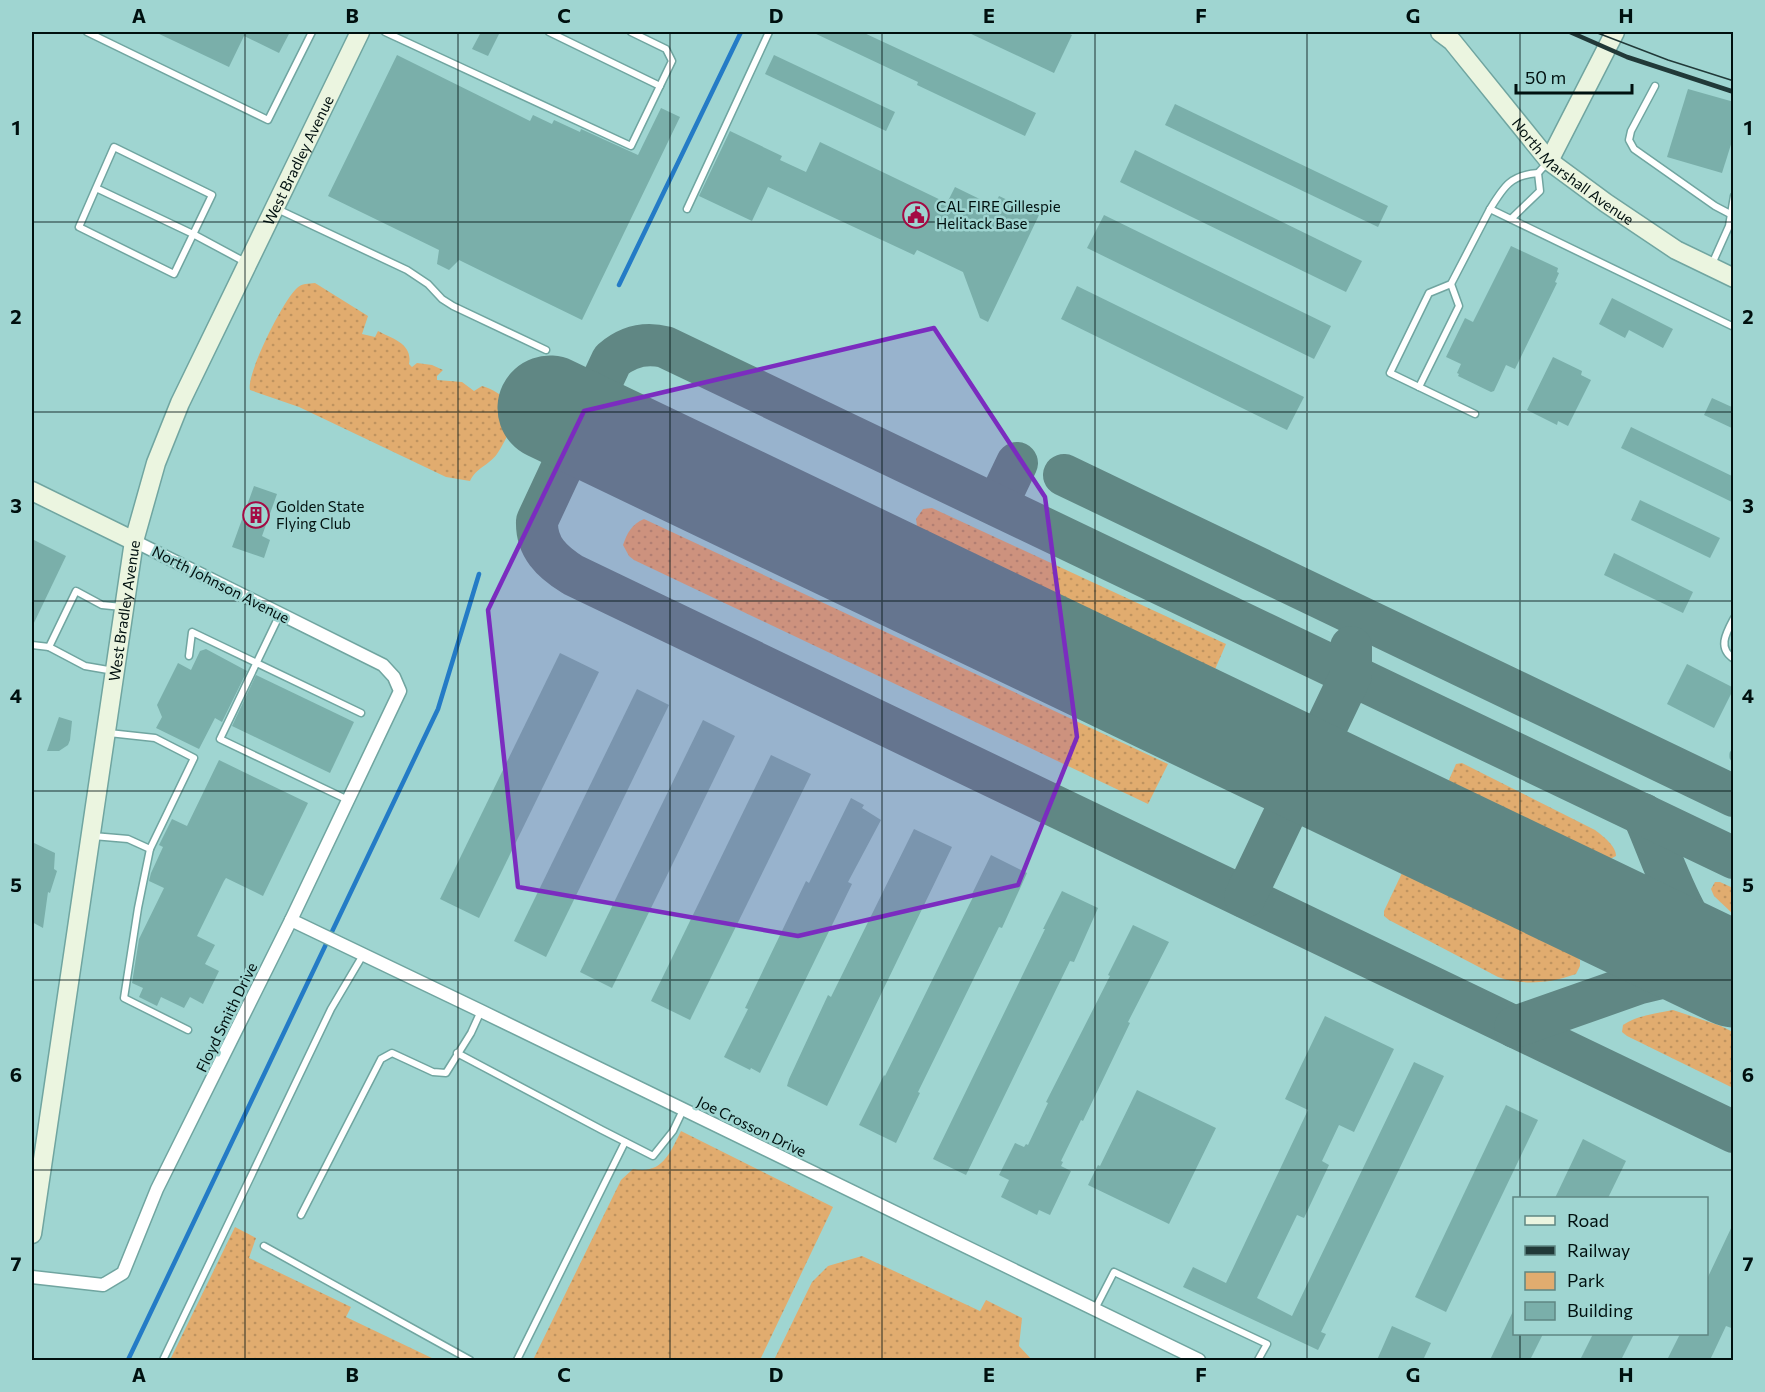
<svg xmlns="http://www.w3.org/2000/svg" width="1765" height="1392" font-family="Commissioner,sans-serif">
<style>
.green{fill:url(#green-dots)}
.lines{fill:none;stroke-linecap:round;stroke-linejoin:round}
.stream{stroke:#247bc6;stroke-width:4.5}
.taxiway{stroke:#608784;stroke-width:42}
.runway{stroke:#608784;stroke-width:105}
.building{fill:#7aafaa}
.lane-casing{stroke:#70a5a0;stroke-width:9}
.street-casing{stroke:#70a5a0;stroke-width:15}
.secondary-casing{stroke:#70a5a0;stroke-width:21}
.lane{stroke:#fff;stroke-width:6}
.street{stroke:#fff;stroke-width:12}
.secondary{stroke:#ebf5e0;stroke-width:18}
.tram{stroke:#213938;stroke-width:1.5}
.rail{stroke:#213938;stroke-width:4.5}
.marked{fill:#7b2cbf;fill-opacity:0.2;stroke:#7b2cbf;stroke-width:4.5;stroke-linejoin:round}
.grid{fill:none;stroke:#00100f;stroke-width:1.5;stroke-opacity:0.55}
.labels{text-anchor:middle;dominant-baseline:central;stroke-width:5;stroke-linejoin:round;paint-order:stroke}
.street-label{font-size:15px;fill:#00100f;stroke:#9fd5d1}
.poi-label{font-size:15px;fill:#00100f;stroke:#9fd5d1;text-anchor:start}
.neatline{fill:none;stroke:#00100f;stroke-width:2}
.grid-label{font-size:20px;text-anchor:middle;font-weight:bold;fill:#00100f}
</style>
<defs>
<pattern id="green-dots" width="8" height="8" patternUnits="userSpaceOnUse" patternTransform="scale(1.5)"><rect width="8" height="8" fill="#e1ac6f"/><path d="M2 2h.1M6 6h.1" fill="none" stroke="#bf935f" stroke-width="1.8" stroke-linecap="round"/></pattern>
</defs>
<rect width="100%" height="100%" fill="#9fd5d1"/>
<g class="green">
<path d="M315 283 368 316 362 334 375 337 378 331C393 339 413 344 409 364L412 367 417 363 432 365 443 370 437 376V380L462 382 474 391 482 386C497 390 506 401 521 406 513 421 507 440 497 454 488 466 477 467 470 481L446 477 299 407 250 390C246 374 284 299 297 288 302 283 308 284 315 283Z"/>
<path d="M932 508 1226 644 1213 674 928 536 917 526 916 519 923 509Z"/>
<path d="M644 519 1168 764 1148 804 634 560 629 556 623 545C627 533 632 524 644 519Z"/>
<path d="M1462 763 1595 830C1603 836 1616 846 1616 856L1608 860 1450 784 1448 782 1456 764Z"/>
<path d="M1402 873 1416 877 1575 956 1580 960V966L1576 974C1551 983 1523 986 1498 977L1389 920 1384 916V911Z"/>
<path d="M1715 882H1720L1733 888V914L1714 896 1711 889Z"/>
<path d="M1673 1010 1721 1026 1733 1032V1088L1627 1036 1622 1032 1623 1025C1638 1015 1655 1014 1673 1010Z"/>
<path d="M681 1131 833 1207 760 1360H533L621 1180 633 1169C662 1175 670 1153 681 1131Z"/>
<path d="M235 1227 256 1238 249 1258 351 1307 346 1317 436 1360H170Z"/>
<path d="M862 1256 980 1311 986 1300 1022 1318 1019 1346 1032 1360H774L812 1282 828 1266Z"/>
</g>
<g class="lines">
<g class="stream">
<path d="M619 285 741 32"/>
<path d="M128 1360 438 709 479 574"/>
</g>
<g class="taxiway">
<path d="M1064 475 1734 796"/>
<path d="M997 505 1017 463"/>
<path d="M1643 814C1667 869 1685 935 1734 973"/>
<path d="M1734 858 665 347C645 342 627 347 612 360L537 521C536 547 552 562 573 575L1734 1132"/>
<path d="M1245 897 1351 675V647"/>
<path d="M1515 1027 1640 983 1686 972 1734 977"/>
</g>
<path class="runway" d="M550 408 1734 975"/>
</g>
<g class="building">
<path d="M155 32H290L279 53 244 36 229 67Z"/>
<path d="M481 32H500L488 56 472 49Z"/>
<path d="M812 32H862L1036 113 1025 136 917 85 918 82Z"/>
<path d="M967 32H1066L1072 35 1054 73Z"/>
<path d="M397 55 530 121 533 115 552 124 554 120 580 132 581 129 638 155 661 108 680 117 582 320 459 260 449 270 437 264 439 250 328 196Z"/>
<path d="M774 55 895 112 886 131 765 74Z"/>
<path d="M1688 89 1734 102V135L1722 173 1667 157Z"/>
<path d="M1175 104 1388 206 1378 227 1165 125Z"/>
<path d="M730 131 782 156 780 160 806 172 820 142 947 203 955 187 994 206 999 196 1039 215 988 322 980 318 963 272 917 250 914 255 768 187 752 221 699 196Z"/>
<path d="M1135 150 1362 261 1346 292 1120 182Z"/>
<path d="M1104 215 1331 326 1314 359 1087 248Z"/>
<path d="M1511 246 1558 268 1557 272 1559 273 1555 282 1557 283 1515 369 1506 365 1494 391 1491 392 1458 376 1459 374 1457 373 1461 364 1446 357 1465 318 1473 322Z"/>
<path d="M1077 286 1304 397 1287 430 1061 319Z"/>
<path d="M1612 298 1673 329 1663 348 1629 330 1625 338 1599 324Z"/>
<path d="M1553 357 1582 371 1581 375 1591 380 1568 426 1558 421 1557 425 1527 410Z"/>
<path d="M1712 398 1734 408V429L1704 415Z"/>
<path d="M1631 427 1734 477V503L1621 448Z"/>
<path d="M254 486 277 494 262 536 270 540 264 558 232 547Z"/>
<path d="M1640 500 1720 538 1710 558 1631 520Z"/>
<path d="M32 539 66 556 32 627Z"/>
<path d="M1614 553 1693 592 1683 613 1604 575Z"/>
<path d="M206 649 247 671 222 722 215 718 199 749 156 728 162 717 157 705 178 663 191 670 200 651Z"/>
<path d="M560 653 599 672 479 918 440 899Z"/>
<path d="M1687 664 1734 688 1714 728 1667 704Z"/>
<path d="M256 675 354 722 330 773 232 726Z"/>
<path d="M637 689 669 705 546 957 514 941Z"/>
<path d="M59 717 72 721 70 740 68 745 59 751H47Z"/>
<path d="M703 720 735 736 612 988 580 972Z"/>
<path d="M771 755 811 774 690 1020 651 1001Z"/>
<path d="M219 760 308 803 263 896 226 878 224 881 197 936 215 945 205 964 219 971 203 1004 190 997 184 1008 161 997 157 1006 139 997 143 988 132 983 139 939 164 888 149 881 151 873 163 847 159 845 172 819 187 826Z"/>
<path d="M851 798 864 805 862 808 881 820 848 882 852 884 760 1073 751 1068 750 1070 724 1057 748 1009 745 1008 806 881 809 883Z"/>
<path d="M914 829 952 847 827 1106 787 1086 789 1079 828 995 831 997Z"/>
<path d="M32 842 55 853 54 869 57 871 50 893 48 892 43 928 32 922Z"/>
<path d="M991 855 1027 873 1002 928 999 927 918 1092 920 1093 896 1143 859 1125 884 1075 885 1076 974 895 972 894Z"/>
<path d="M1062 891 1098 908 1074 962 1070 961 966 1175 933 1159 1045 929H1043Z"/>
<path d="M1133 925 1169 942 1128 1022 1130 1023 1083 1121 1081 1120 1061 1161 1063 1162 1061 1166 1071 1171 1050 1215 1039 1210 1037 1215 1001 1197 1009 1180 999 1175 1015 1143 1024 1147 1026 1144 1028 1145 1048 1103 1046 1102 1110 976 1108 975Z"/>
<path d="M1325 1016 1394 1049 1354 1132 1339 1125 1322 1161 1329 1165 1304 1218 1297 1215 1257 1298 1292 1316 1414 1062 1444 1076 1321 1332 1326 1334 1318 1350 1183 1287 1193 1267 1226 1283 1308 1110 1285 1099Z"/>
<path d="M1137 1090 1216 1128 1169 1224 1088 1185 1098 1165 1100 1166Z"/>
<path d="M1506 1105 1538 1120 1446 1312 1415 1297Z"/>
<path d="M1583 1139 1626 1161 1608 1198H1555Z"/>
<path d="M1734 1222V1329L1726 1326 1710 1360H1667L1680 1334H1707V1279Z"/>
<path d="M1515 1307V1334H1543L1530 1360H1490Z"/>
<path d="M1392 1326 1431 1343 1423 1360H1377Z"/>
<path d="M1593 1334H1634L1621 1360H1580Z"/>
</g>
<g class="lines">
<g class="lane-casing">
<g id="lane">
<path d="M87 32 268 120 312 32"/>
<path d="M385 32 631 146 672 61 666 49 631 32"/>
<path d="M549 32 660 86"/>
<path d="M1655 86 1631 131 1629 140 1634 149 1715 206 1734 216"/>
<path d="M96 188 114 147 212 195 174 274 79 227 96 188 193 234 247 263"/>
<path d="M275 208 407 270 428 284 442 299 453 306 546 350"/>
<path d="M687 209 769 32"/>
<path d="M1490 209C1504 186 1511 175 1538 173L1547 163"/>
<path d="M1511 219 1540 191 1538 173"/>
<path d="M1712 264 1729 226 1734 196"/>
<path d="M1419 387 1459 306 1451 284"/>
<path d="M1475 414 1390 373 1429 293 1451 284 1490 209 1734 327"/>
<path d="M280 614 220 739 348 800"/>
<path d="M1734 618C1726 633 1717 648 1734 659"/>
<path d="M32 645 49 647"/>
<path d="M189 656 192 632 361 713"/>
<path d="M114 671 85 666 49 647 76 591 102 605 122 607"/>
<path d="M1734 754V757"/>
<path d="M93 836 128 839 150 849 194 758 155 738 109 733"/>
<path d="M150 849 138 908 124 998 188 1030"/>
<path d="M457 1053 602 1130 653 1156 673 1131 683 1110"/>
<path d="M301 1215 381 1059 392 1053 433 1072 446 1073 471 1033 481 1011"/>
<path d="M264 1246 470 1360"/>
<path d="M1095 1309 1114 1272 1267 1344 1258 1360"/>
<path d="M163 1360 331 1009 363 955"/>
<path d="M517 1360 625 1142"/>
</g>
</g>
<g class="street-casing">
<g id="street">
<path d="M291 920 481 1011 1199 1360"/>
<path d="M32 1277 103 1285 123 1273 157 1189 291 920 400 691 394 677 383 665 134 541"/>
</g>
</g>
<g class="secondary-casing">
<g id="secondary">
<path id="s1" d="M1440 32 1452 41 1549 161 1606 203 1676 250 1734 278"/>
<path d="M1549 161 1615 32"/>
<path d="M32 491 134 541"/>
<path id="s2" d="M32 1234 134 541 156 463 180 403 360 32"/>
</g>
</g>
<use href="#lane" class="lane"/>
<use href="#street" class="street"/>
<use href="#secondary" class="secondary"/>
<path class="tram" d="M1595 32 1668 60 1734 81"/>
<path class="rail" d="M1570 32 1627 57 1734 92"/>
</g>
<path class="marked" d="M934 328 1045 497 1077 737 1018 885 798 936 518 887 488 610 584 411Z"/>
<path class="grid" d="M245 32V1360M458 32V1360M670 32V1360M882 32V1360M1095 32V1360M1307 32V1360M1520 32V1198M32 222H1734M32 412H1734M32 601H1734M32 791H1734M32 980H1734M32 1170H1734M1520 1334V1360"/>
<defs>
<g id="civic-ring" transform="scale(1.35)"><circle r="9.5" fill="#9fd5d1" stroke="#a40a43" stroke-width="1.5"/><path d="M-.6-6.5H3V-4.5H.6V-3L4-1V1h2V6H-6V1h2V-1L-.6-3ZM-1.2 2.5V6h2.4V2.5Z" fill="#a40a43"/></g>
<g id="building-ring" transform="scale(1.35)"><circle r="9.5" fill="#9fd5d1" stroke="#a40a43" stroke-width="1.5"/><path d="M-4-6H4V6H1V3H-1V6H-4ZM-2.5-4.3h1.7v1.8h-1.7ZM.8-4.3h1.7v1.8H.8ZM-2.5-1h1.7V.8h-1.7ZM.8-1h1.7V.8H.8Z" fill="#a40a43"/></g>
</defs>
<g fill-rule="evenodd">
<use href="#civic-ring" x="916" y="215"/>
<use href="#building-ring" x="256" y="515"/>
</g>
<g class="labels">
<g class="street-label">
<text stroke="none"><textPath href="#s2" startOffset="1116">West Bradley Avenue</textPath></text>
<text stroke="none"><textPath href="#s1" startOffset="194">North Marshall Avenue</textPath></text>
<text transform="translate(221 584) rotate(27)">North Johnson Avenue</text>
<text stroke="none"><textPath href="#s2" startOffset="630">West Bradley Avenue</textPath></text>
<text transform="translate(226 1017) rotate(-64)">Floyd Smith Drive</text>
<text transform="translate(752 1126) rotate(26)">Joe Crosson Drive</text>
</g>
<g class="poi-label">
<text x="936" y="206">CAL FIRE Gillespie<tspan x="936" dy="17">Helitack Base</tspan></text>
<text x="276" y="506">Golden State<tspan x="276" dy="17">Flying Club</tspan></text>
</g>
</g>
<rect width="1765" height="1392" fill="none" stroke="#9fd5d1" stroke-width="66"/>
<rect x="1513" y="1197" width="195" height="138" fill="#9fd5d1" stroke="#5f8683" stroke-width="1.5"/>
<rect x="1525" y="1216" width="30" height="9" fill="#ebf5e0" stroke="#5f8683" stroke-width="1.5"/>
<text x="1567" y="1227" font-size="18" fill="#00100f">Road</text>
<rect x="1525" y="1246" width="30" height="9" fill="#213938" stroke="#5f8683" stroke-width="1.5"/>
<text x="1567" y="1257" font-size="18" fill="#00100f">Railway</text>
<rect x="1525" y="1272" width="30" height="18" fill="#e1ac6f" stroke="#5f8683" stroke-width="1.5"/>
<text x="1567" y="1287" font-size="18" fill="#00100f">Park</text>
<rect x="1525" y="1302" width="30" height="18" fill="#7aafaa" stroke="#5f8683" stroke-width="1.5"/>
<text x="1567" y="1317" font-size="18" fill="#00100f">Building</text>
<path d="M1516 84v9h116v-9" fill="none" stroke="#00100f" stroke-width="3"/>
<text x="1525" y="84" font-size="18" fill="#00100f" stroke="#9fd5d1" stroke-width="4.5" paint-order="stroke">50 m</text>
<rect x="33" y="33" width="1699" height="1326" class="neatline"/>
<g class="grid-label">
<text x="139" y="23">A</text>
<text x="352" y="23">B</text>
<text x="564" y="23">C</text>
<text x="776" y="23">D</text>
<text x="989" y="23">E</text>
<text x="1201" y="23">F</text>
<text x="1413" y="23">G</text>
<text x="1626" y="23">H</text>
<text x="16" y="135">1</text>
<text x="1748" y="135">1</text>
<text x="16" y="324">2</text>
<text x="1748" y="324">2</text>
<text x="16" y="513">3</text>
<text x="1748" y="513">3</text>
<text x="16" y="703">4</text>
<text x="1748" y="703">4</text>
<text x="16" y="892">5</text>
<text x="1748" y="892">5</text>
<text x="16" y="1082">6</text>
<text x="1748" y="1082">6</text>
<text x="16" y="1271">7</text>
<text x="1748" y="1271">7</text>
<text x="139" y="1382">A</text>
<text x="352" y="1382">B</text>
<text x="564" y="1382">C</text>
<text x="776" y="1382">D</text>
<text x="989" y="1382">E</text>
<text x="1201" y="1382">F</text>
<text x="1413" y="1382">G</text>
<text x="1626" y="1382">H</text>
</g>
</svg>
